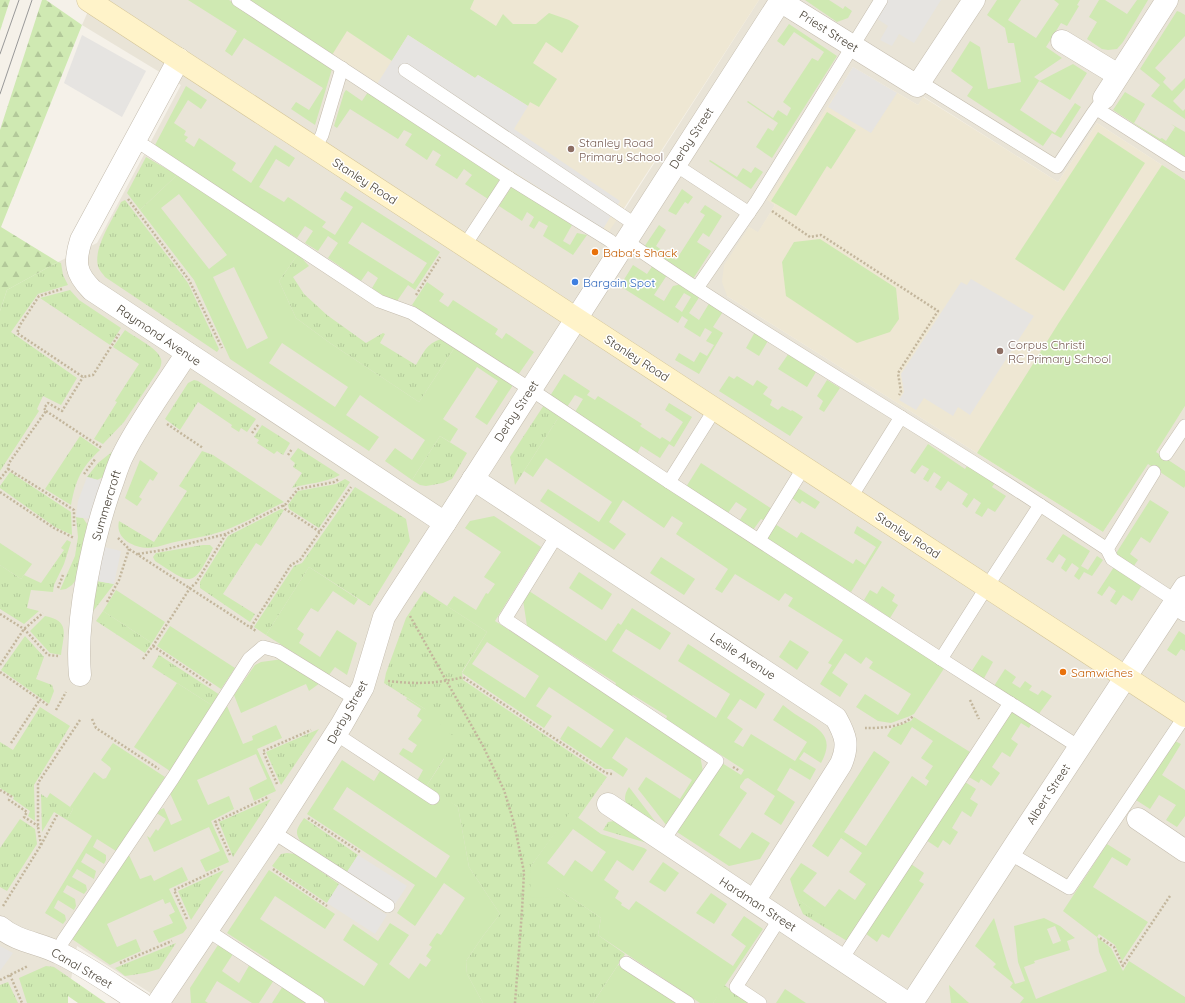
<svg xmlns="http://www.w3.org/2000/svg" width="1185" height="1003" font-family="Quicksand,sans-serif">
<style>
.residential{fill:#e9e4d7}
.education{fill:#eee7d3}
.grass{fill:url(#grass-tufts)}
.forest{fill:url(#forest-firs)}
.green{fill:#cfe9b2;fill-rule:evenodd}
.parking{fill:#e6e4e1}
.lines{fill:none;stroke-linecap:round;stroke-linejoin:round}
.lane-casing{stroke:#c4bcae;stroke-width:14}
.street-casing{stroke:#c4bcae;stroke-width:23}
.secondary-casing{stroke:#d5c699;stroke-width:23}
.path{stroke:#c3b69c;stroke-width:2.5;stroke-dasharray:2 2;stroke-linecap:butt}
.lane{stroke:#fff;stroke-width:13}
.street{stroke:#fff;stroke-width:22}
.secondary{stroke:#fff3c9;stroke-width:22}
.tram{stroke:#989898;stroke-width:1}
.education-dot{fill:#8d6e63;stroke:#fff;stroke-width:1.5}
.food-dot{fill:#e8710a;stroke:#fff;stroke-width:1.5}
.shop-dot{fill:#3f7fe0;stroke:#fff;stroke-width:1.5}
.labels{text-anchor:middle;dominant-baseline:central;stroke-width:3;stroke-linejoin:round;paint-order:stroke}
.street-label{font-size:12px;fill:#494237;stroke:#fff}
.education-label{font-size:12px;fill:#785e54;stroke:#fff;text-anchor:start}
.food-label{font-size:12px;fill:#c56008;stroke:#fff;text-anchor:start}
.shop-label{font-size:12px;fill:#366cbe;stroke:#fff;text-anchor:start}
</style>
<defs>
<pattern id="grass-tufts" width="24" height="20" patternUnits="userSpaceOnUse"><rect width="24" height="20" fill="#cfe9b2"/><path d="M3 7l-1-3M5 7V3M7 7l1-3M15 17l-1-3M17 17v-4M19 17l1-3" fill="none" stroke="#b3c99a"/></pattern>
<pattern id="forest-firs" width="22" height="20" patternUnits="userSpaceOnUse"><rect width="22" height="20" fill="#cfe9b2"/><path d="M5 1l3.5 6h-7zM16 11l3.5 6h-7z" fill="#b3c99a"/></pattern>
</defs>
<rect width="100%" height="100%" fill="#f5f1e9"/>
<path class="residential" d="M93 0H249L621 215 759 0H1185V180L1097 123 1058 182 924 97 918 105 853 67 768 200 775 205 758 233 749 227 727 296 1103 532 1185 406V1003H166L77 946 68 996V1003H0V311L7 290 58 262 97 243 181 85 82 25Z"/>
<g class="education">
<path d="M249 0H759L608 233Z"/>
<path d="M853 67 918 105 923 97 1058 182 1097 123 1185 180V406L1103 532 727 296 722 282 724 265 749 227 758 232 775 205 767 200Z"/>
</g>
<g class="grass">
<path d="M146 157 177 175 140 210 127 193Z"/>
<path d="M125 200 188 283 219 349 217 352 105 277C103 274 99 270 98 266 93 248 113 219 121 202Z"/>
<path d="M298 254 309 266 293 277 304 294 327 315 366 343 383 333 385 334 380 343 416 365C424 352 426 344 441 339L455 347 419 402 330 343 296 318 279 281Z"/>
<path d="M58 262 61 263 63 275 68 285 38 294 11 332 77 378 61 405 43 396 37 409 39 411 0 471V311L7 290Z"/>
<path d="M70 290 79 300 121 328 110 345 40 298Z"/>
<path d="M125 330C134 337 158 348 161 359 162 362 161 365 160 368L124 422 103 444 94 439 117 402 115 401 139 364 113 347Z"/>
<path d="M194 380 198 381 256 419 247 432 241 428 239 432 231 427 232 425 198 402 180 430 165 419 188 383Z"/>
<path d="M544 405 560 415 515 485 510 457Z"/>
<path d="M262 425 290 443 283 455 277 451 274 454 257 443 259 440 254 437Z"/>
<path d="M80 436 100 450C81 468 76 479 71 505L45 489Z"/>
<path d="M440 436 467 453 452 479 443 483 426 486 420 485 412 480Z"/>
<path d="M298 448 340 475C325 483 308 483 292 488L302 473 293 467 295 463 290 459Z"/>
<path d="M113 451 103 477 97 480 87 477 98 463Z"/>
<path d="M202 451 213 455 284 502C264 512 244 523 223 531 208 536 190 539 175 542 166 544 156 548 148 548 132 547 115 538 119 521L154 542 187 491 179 486Z"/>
<path d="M10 472 71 512 72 535 55 527 0 488V486Z"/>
<path d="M345 479 350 482 319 528 289 509 288 505 298 491 336 484Z"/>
<path d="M355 487 406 519 410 541 370 606 309 567 266 635 254 627 294 566 302 563Z"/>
<path d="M281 509 284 510 261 546 256 543 223 594 255 614 250 622 200 588V582L228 536Z"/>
<path d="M76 517 83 518 89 527 78 577 72 585 66 589 60 590 75 556 78 537Z"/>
<path d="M67 540 71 542 64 564 54 585 53 592 31 590 27 608 39 611 24 624 0 609V565L21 579 24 575 41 583 64 550 61 548Z"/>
<path d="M203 545H210L213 548C192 589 192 585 155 561L153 557 156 553Z"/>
<path d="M97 581 114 584 91 614Z"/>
<path d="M424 591 487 632 462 672 463 680 607 777 578 818 570 813 531 866 557 888 601 918 598 935 625 954 593 1003H483L467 974 466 961 483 936 500 914 469 867 458 807 426 787 444 759 425 709 384 683 386 673 406 618Z"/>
<path d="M103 611 152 643 145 653 96 621Z"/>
<path d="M45 616C70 621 64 633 61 655L50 653 30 631Z"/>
<path d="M25 636 44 657 36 679 52 685 54 691 49 704 1 670Z"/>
<path d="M159 655 220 695 213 706 152 667Z"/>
<path d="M40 707 70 726 34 785 35 821 28 816 30 811 13 799 14 797 0 788V742L13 750Z"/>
<path d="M319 729 281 785 266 752Z"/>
<path d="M629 787 661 829C653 823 633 812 628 806 623 800 625 793 629 787Z"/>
<path d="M50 793 73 809 67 820 54 812 42 832 41 794 47 798Z"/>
<path d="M271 799 233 857 219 822Z"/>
<path d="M304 818 358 855 347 872 301 842C294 831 297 829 304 818Z"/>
<path d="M20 819 35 829 37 844 7 891 0 887V848Z"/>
<path d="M614 821 654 845 603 830 608 822Z"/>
<path d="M287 853 296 854 339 884 327 903 272 866 281 854Z"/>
<path d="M224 870 191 920 178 891Z"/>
<path d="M796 898 845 932 860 921 847 941 803 914Z"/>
<path d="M176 943 159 969 145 973 125 976 115 968Z"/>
<path d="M46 966 54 967 106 1003H78L68 996V1003H27L19 978Z"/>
<path d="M8 982 18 1003H0V985Z"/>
<path d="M724 985 751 1003H713Z"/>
</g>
<g class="forest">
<path d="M0 0H10L0 31Z"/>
<path d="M42 0H46L82 25 44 120 1 227 58 262 7 290 0 311V130Z"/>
</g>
<g class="green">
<path d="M188 0H229L332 69 315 125 291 109 296 102 309 110 323 88 244 38 232 56 225 51 237 31Z"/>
<path d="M249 0H474L470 9 496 26 503 14 513 24H536L549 13 569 20 579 26 562 53 546 42 533 63 557 79 539 107 530 102 528 106 478 75 475 78 408 35 392 61 347 31 332 55Z"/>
<path d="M805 0H829L843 9 845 6 852 11 848 18 837 22Z"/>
<path d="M997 0H1021L1008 20 1036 38 1059 4 1054 0H1080L1077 5 1079 6 1067 26 1061 23 1046 47 1062 58 1034 77 1040 81 1073 64 1087 73 1070 100 1039 81 1020 110 1055 133 1075 103 1081 107 1061 138 1052 133 1043 146 967 96 973 87 951 71 970 41 980 47 988 89 1021 82 1014 43H1008L1005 28 987 15Z"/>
<path d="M1099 0H1105L1127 14 1137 0H1148L1123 42 1117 49 1108 50 1102 49 1087 39 1097 22 1089 17Z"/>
<path d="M1177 11 1180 12 1185 15V36L1155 68 1166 78 1163 82 1172 91 1185 78V88L1173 101 1183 111 1185 109V119L1151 96 1160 85 1140 69Z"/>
<path d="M789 24 837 56 772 158 756 147 768 128 773 131 778 123 747 102 748 101 773 118 778 110 787 116 791 108 783 102 812 58 818 61 824 52 794 32 784 46 777 41Z"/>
<path d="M186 86 207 100 201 109 188 100 174 123 186 131 184 135 188 137 185 141 194 147 199 138 236 163 232 170 251 183 275 145 295 158 289 167 276 159 259 187 284 202 288 197 326 222 322 227 335 235 353 207 340 199 345 191 440 252 415 290 408 285 397 301 382 295 372 288 378 278 368 271 361 281 328 258 338 243 328 236 318 251 305 243 313 231 305 226 297 238 206 181 155 145ZM362 222 427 263 413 284 348 243Z"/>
<path d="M346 90 362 101 368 92 500 179 488 199 465 184 472 175 464 169 457 179 435 165 441 155 433 150 427 160 405 145 412 134 404 130 398 139 350 109 337 128 334 126 344 93Z"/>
<path d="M1125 92 1145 104 1134 123 1160 139 1162 138 1166 141 1175 127 1171 124 1185 132V157L1113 110Z"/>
<path d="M827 112 856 130 831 169 827 166 796 216 771 201Z"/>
<path d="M1098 132 1145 163 1064 291 1015 259Z"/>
<path d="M710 160 737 177 743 168 751 173 755 167 763 172 751 189 709 161Z"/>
<path d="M1162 165 1185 180V406L1156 452 1185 471V486L1184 488 1148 464 1103 532 977 453 1058 324Z"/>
<path d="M177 175 298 254 279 281 296 318 330 343 419 402 455 347 513 385 487 425 475 417 498 381 477 367 443 419 458 429 450 442 440 436 412 480 385 461 395 448 412 460 425 440 360 395 346 415 379 437 369 451 230 359 194 280 140 210ZM179 194 227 255 209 269 161 208ZM234 267 268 338 247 349 213 277ZM282 343 348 387 335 407 269 363Z"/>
<path d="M512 186 572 225 563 241 570 245 577 233 587 235 573 255 543 236 548 226 539 221 534 229 529 226 534 217 527 212 522 221 499 206Z"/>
<path d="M682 189 693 197 688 204 685 202 676 215 668 211Z"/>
<path d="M705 205 722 216 709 237 703 233 697 242 711 251 693 279 644 247 659 225 666 230 656 246 676 260 705 215 700 212Z"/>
<path d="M820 239 896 288 899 319 890 332 857 343 786 296 782 262 794 242Z"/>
<path d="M633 265 647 274 653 265 667 275 654 295 664 301 673 286 682 284 700 296 689 313 699 320 710 302 724 310 713 327 723 333 699 374 675 360 679 353 694 362 700 352 707 356 714 345 706 341 712 332 705 328 700 337 684 327 688 320 682 316 678 323 620 286ZM684 293 691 297 682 312 675 307Z"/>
<path d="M427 282 444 294 439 301 448 307 453 300 498 329 495 334 502 339 506 333 534 352 518 375 412 305Z"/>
<path d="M756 330 769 339 759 356 746 348Z"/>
<path d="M789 353 816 372 807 387 778 369Z"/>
<path d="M564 374 590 391 587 395 595 400 598 396 642 424 640 426 660 439 662 437 670 442 683 422 665 410 669 403 692 417 674 447 669 444 660 458 641 446 637 454 575 412 583 399 575 395 567 407 550 396Z"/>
<path d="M729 376 734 379 737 376 753 386 757 380 768 387 763 394 772 400 770 405 778 410 782 406 791 411 792 410 803 417 790 436 719 391Z"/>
<path d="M827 380 840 388 824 412 819 409 823 401 817 396Z"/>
<path d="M560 415 945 667 914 714 910 716 891 723 878 721 856 707 865 694 898 715 911 694 869 668 873 662 866 657 861 664 845 653 832 673 848 684 840 697 820 684 832 665 828 663 843 640 788 606 793 598 785 593 779 601 735 574 722 593 715 589 728 569 676 534 683 523 672 516 664 528 623 500 609 522 626 534 614 550 540 501 548 489 599 522 612 502 546 458 533 477 524 471Z"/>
<path d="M928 444 965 469 969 463 996 481 992 487 1006 496 995 512 988 508 982 517 975 513 981 503 974 498 967 508 962 504 968 494 948 481 941 491 935 487 941 477 934 472 928 482 923 479 929 469 922 465 915 474 910 471Z"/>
<path d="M140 460 158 473 153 481 150 479 139 497 142 499 137 506 125 498Z"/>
<path d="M701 463 772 509 765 521 761 519 753 530 739 521 747 509 736 502 728 513 686 487Z"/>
<path d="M798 488 820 502 815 509 802 501 800 504 792 498Z"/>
<path d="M1150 500 1169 512 1150 543 1141 537 1130 554 1138 560 1133 567 1115 555Z"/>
<path d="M494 516 541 547 495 621 700 755 703 772 667 826 638 789 646 777 680 799 692 780 626 737 612 758 628 769 623 777 611 769H605L560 739 568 726 601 748 614 730 549 687 536 706 552 716 544 728 462 673 487 632 447 606 454 596 476 610 486 593 488 594 495 584 484 577 501 552 465 528 470 521ZM487 642 539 676 525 698 472 664Z"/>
<path d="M775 524 797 538 801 532 853 564 856 559 865 565 876 547 854 533 857 526 882 542 851 592 766 538Z"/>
<path d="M1063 534 1090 551 1081 566 1088 570 1097 556 1103 560 1092 576 1084 572 1079 580 1074 576 1079 568 1072 563 1066 572 1061 568 1066 559 1059 554 1053 563 1046 559Z"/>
<path d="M0 543 32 564 21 579 0 565Z"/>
<path d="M661 557 695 579 684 595 650 573Z"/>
<path d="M309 567 358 599 354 605 333 591 318 612 311 608 297 629 304 634 299 643 320 657 337 630 357 643 347 675 335 667 329 675 266 635Z"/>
<path d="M1114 567 1142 585 1132 601 1123 595 1116 605 1110 601 1116 591 1109 586 1102 596 1097 593Z"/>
<path d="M579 572 612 594 602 610 569 588Z"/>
<path d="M882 586 895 595 892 601 898 605 890 618 864 600 870 590 877 594Z"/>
<path d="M116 590 165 622 152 643 103 611Z"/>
<path d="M529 591 606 641 618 623 621 625 632 608 671 633 660 650 626 629 612 651 716 718 730 694 678 661 688 644 765 694 756 709 740 699 727 718 743 729 734 742 743 747 751 734 795 761 807 742 773 720 783 705C790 711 798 716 806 721 825 732 833 741 821 763L804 752 799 759 816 769 810 780 790 768 777 790 795 802 781 825 764 814 775 796 748 778 745 779 740 786V788L747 793 719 835 740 849 752 832 770 843 760 859 729 866 677 832 722 763 741 775 744 770 666 719 667 716 633 695 631 697 615 686 616 683 527 626 523 600Z"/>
<path d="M170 626 235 668 221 689 157 646Z"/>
<path d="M1179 631 1185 635V651L1181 649 1176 656 1167 650Z"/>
<path d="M790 640 809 652 797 670 779 657Z"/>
<path d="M982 655 993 662 983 680 971 672Z"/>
<path d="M283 659 320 683 309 691 306 684 241 713 234 695 255 665 261 662Z"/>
<path d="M1005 669 1016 677 1012 683 1020 688 1025 681 1032 686 1029 690 1038 695 1042 690 1052 696 1038 715 994 686Z"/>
<path d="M177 683 213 706 170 771 134 747Z"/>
<path d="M407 698 425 709 456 739 426 787 417 781 423 770 399 754 403 748 412 753 417 745 408 739 422 720 417 716 421 709 406 699Z"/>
<path d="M227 706 243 744 253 740 252 736 276 725 282 738 257 749 276 791 254 801 249 788 267 779 256 754 197 780 208 805 229 796 234 809 211 821 229 862 206 872 200 860 220 851 209 827 154 852 147 836 150 838 156 829 158 831 166 819 155 812 164 808 171 825 182 820 169 791 200 748Z"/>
<path d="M1012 710 1032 723 1029 728 1021 723 1011 739 1018 744 1010 757 1002 752 992 767 1000 773 991 786 981 779 979 783 969 777Z"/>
<path d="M914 717 970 752 860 921 845 933 796 898 790 879 801 863 817 873 803 891 825 907 839 889 855 900 866 884 849 872 862 853 841 838 828 857 812 846 874 751 890 762 844 832 866 846 912 776 926 786 929 781 925 778 933 766 921 758 933 741 912 727 901 745 887 736 892 728 911 721Z"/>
<path d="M1175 741 1181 744 1162 775 1185 790V816L1177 827 1166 820 1176 805 1159 795 1150 809 1136 800Z"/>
<path d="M113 743 165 777 116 851 97 839 93 847 106 855V860L104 864 86 853 81 862 96 871 94 879 77 869 72 877 86 885 87 890 84 894 67 885 63 892 75 899 76 906 74 910 58 900 54 908 65 915 66 920 63 924 45 913 92 836 67 820 73 809 70 807 94 772 103 779 106 778 111 769 110 767 101 760Z"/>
<path d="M342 760 374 781 380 771 434 805 441 795 458 807 469 867 500 914 483 936 466 961 467 974 483 1003H329L268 964 270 961 227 933 269 870 335 914 325 929 275 896 260 919 364 986 378 964 343 940 353 924 378 941 390 923 409 935 389 964 409 979 420 963 426 967 431 960 426 956 432 947 429 945 437 933 441 935 465 898 444 883 415 926 397 913 415 885 307 814ZM347 787 450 856 436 878 333 809Z"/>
<path d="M965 782 976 789 970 799 978 804 971 817 962 811 952 828 958 832 950 845 943 840 938 848 926 840Z"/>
<path d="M570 812 601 834 644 848 647 850 633 871 617 860 604 880 619 891 615 898 622 903 621 905 629 910 636 901 733 966 746 946 731 935 744 916 763 929 713 1003H700L598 935 601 918 557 888 550 897 530 898 531 866ZM573 829 606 852 592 872 575 860 564 876 547 863Z"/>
<path d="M1107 844 1131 859 1127 866 1112 857 1093 887 1148 922 1122 961 1115 945 1099 934 1097 937 1111 948 1123 971 1129 961 1185 997V1003H1020L1024 998 1010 987 1013 983 993 967 996 964 975 946 994 918 1008 966 1015 984 1025 981 1018 962 1014 926 1044 918 1060 926 1075 938 1067 941 1070 950 1034 961 1035 963 1024 967 1036 999 1107 971 1099 952 1097 937 1063 911ZM1055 926 1061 941 1053 944 1047 929Z"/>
<path d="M128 853 140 879 151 875 154 881 182 867 188 880 169 889 187 928 183 933 159 943 153 931 173 923 169 915 175 912 170 902 165 904 163 899 107 924 117 947 136 939 141 951 110 965 72 939 106 890Z"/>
<path d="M663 862 679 873 665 892 649 882Z"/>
<path d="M911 864 924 873 919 881 924 884 889 938 882 934 877 942 865 933Z"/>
<path d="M711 893 727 904 714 924 696 913Z"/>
<path d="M218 945 233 954 222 971 239 983 250 964 274 980 259 1003H252L217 981 205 1001 208 1003H191L190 988Z"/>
<path d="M618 965 679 1003H593Z"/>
<path d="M949 985 969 1003H951Z"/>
<path d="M283 986 309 1003H272Z"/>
<path d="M785 989 806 1003H776Z"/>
</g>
<g class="parking">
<path d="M887 0H941L914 43 899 34 892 46 880 40 888 26 876 18Z"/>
<path d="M82 35 146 71 122 117 64 83Z"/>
<path d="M408 35 475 78 478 75 528 106 514 129 620 201 603 229 377 84Z"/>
<path d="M853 67 897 93 871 133 828 107Z"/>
<path d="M971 279 1034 316 970 415 958 407 953 416 924 398 916 410 899 400 904 392 901 374 961 282 967 285Z"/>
<path d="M87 477 102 481 91 519 76 517 78 501Z"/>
<path d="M104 547 121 551 114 584 97 581Z"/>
<path d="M358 855 407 886 395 904 347 872Z"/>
<path d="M339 884 387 915 375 934 327 903Z"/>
<path d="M0 946 13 953 0 971Z"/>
</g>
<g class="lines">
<g class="lane-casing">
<g id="lane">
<path d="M238 0 509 178 609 240 621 249"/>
<path d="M405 70 636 225"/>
<path d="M920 82 1057 167 1093 113 1104 98"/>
<path d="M1097 109 1185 165"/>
<path d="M135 141 146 147 379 301 412 313 530 389 669 482 941 659 1079 747"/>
<path d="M315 148 322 135 342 68"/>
<path d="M674 164 749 213"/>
<path d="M626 241C747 324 874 399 998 478 1035 501 1070 525 1107 549L1112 559 1176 601"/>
<path d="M465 245 509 178"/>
<path d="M697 288 757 201 881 0"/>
<path d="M1166 454 1185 426"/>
<path d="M669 482 715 409"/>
<path d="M851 497 901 417"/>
<path d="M557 535 505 619 717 761 663 841"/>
<path d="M759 540 804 467"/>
<path d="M1107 549 1154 472"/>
<path d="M1172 607 1185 615"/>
<path d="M941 659 995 574 1040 505"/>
<path d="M336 734 433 798"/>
<path d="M273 832 388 906"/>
<path d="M1009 853 1069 888 1185 716"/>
<path d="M207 930 318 1003"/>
<path d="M58 952 63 941 173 778 249 659 263 647 278 651 346 693 358 698"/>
<path d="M842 959 1010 703"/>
<path d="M626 963 688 1003"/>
<path d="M760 1003 736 987 780 918"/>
</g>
</g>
<g class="street-casing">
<g id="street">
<path d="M780 1 917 86 974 0"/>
<path d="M1062 41 1118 75"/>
<path d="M179 59 81 240C74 262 75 273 92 290L445 523"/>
<path d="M1104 98 1167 0"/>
<path d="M473 479 836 718C846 736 849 745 841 764L754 901"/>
<path d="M80 675C77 642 81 610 87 578 93 545 101 513 113 481 116 472 119 462 124 453 142 418 166 386 187 353"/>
<path d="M608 804 907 1003"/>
<path d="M1138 819 1185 851"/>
<path d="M0 927C17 942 40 943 59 953 88 967 114 986 141 1003"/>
<path d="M158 1003 273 832 342 724 363 687 384 617 394 601 445 523 781 0"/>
<path d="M912 1003 1017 842 1185 587"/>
</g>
</g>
<g class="secondary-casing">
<path id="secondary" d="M88 0 1185 716"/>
</g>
<g class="path">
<path d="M128 199 189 280 222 348"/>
<path d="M772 211 810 237 821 235 938 311 898 373 901 392 899 395"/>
<path d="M62 289 39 296 20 325 17 333 83 377 93 375 119 334"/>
<path d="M416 295 440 257"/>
<path d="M46 411 102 448"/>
<path d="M167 424 203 448"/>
<path d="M252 433 258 425"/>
<path d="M288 455 292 449"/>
<path d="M8 469 74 510V526"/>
<path d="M84 474 96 458"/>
<path d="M0 479 8 469 9 463 46 411 44 408 48 403 62 411 83 377"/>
<path d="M0 492 54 528 74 538"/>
<path d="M283 505 285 509 320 532"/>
<path d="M118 538 129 549 256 631"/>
<path d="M138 554 163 550 226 534 286 504 298 489 334 482 339 479"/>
<path d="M58 588 63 575"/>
<path d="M107 602 119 580 129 549"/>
<path d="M0 614 24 629 48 655 58 656"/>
<path d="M410 616 483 746 504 790 514 823 524 872 522 911 515 1003"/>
<path d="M251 627 291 565 300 560 351 487"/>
<path d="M153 646 212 686"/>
<path d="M143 659 153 646 190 588 196 583 226 534"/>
<path d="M0 665 24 629 43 613"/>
<path d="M0 672 49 706"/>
<path d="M388 681C414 684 438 684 463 677L606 773 612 774"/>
<path d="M970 700 979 719"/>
<path d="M56 710 66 692"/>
<path d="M92 719 96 728 159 769"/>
<path d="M865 728C879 728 903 728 913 716"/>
<path d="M11 743 39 701"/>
<path d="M733 767 740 771"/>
<path d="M277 784 263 751 311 730"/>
<path d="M0 790 11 796 9 800 27 812 24 817 38 826"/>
<path d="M308 818 360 852"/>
<path d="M41 845 38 827V783L80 720"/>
<path d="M230 855 215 822 268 797"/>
<path d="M273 869 327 906"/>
<path d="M3 906 41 845 57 815"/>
<path d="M187 919 174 890 221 868"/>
<path d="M1100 938 1114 947 1123 966 1170 896"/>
<path d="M120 963 172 941"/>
<path d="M10 975 22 1003"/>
<path d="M0 980 28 966"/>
</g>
<use href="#lane" class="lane"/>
<use href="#street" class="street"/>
<use href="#secondary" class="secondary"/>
<g class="tram">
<path d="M0 54 19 0"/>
<path d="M0 94 32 0"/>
</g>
</g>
<g class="education-dot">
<circle cx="571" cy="149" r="4"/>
<circle cx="1000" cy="351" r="4"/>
</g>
<g class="food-dot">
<circle cx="595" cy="252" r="4"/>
<circle cx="1063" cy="672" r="4"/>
</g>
<circle class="shop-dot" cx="575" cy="282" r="4"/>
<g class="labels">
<g class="street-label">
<text transform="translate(829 31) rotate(32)">Priest Street</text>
<text transform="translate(691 138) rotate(-57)">Derby Street</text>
<text transform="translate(365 181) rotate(33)">Stanley Road</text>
<text transform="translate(159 335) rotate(34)">Raymond Avenue</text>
<text transform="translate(637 358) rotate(33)">Stanley Road</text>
<text transform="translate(516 411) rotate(-57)">Derby Street</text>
<text transform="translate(106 505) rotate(-73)">Summercroft</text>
<text transform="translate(908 535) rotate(33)">Stanley Road</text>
<text transform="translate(743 656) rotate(33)">Leslie Avenue</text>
<text transform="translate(347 712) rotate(-61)">Derby Street</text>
<text transform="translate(1048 794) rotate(-57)">Albert Street</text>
<text transform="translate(758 904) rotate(33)">Hardman Street</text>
<text transform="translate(82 968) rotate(30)">Canal Street</text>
</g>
<g class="education-label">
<text x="579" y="142">Stanley Road<tspan x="579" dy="14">Primary School</tspan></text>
<text x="1008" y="344">Corpus Christi<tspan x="1008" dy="14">RC Primary School</tspan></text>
</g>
<g class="food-label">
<text x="603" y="252">Baba's Shack</text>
<text x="1071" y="672">Samwiches</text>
</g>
<g class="shop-label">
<text x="583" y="282">Bargain Spot</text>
</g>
</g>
</svg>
